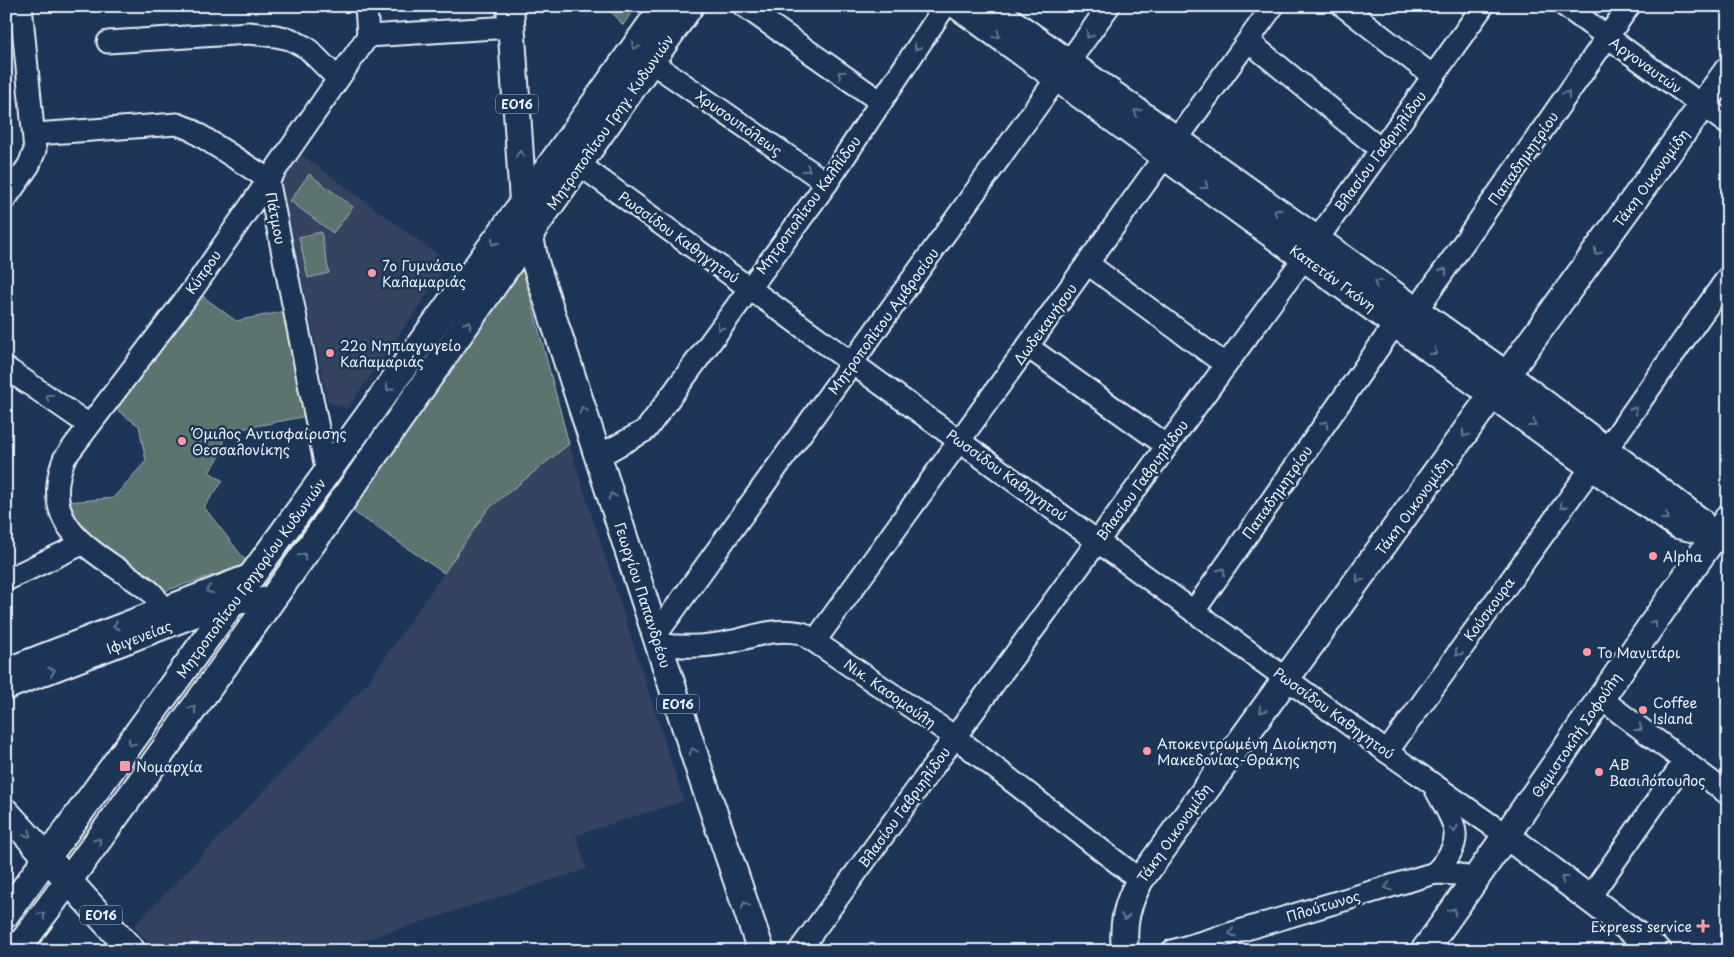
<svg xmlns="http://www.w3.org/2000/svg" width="1734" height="957" font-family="'Playpen Sans',sans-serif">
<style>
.built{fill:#344360}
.green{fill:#5b736f;stroke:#a2b2b4}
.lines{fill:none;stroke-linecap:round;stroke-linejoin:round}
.minor-casing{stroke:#e8f1f8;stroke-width:25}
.major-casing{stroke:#e8f1f8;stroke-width:30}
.minor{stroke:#1d3557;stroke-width:21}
.major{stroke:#1d3557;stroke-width:26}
.oneway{stroke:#64778f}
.poi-dot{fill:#ff9aa2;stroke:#1d3557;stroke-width:2}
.labels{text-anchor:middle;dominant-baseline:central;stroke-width:5;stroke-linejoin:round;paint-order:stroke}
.shield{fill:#1d3557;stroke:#abb9c8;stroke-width:1}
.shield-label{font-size:12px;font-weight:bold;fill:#e8f1f8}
.street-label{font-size:14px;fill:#e8f1f8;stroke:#1d3557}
.poi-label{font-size:14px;fill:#e8f1f8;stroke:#1d3557;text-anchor:start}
</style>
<rect width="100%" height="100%" fill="#1d3557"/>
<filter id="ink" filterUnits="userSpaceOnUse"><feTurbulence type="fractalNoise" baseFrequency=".02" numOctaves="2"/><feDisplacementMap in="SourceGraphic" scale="10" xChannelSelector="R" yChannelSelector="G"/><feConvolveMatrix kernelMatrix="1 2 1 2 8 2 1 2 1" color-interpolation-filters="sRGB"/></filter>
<g filter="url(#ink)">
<g class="built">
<path d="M301 154 449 263 348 408 328 403 281 181Z"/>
<path d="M569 444 684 801 576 835 587 869 330 951H158L133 927 368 682 488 509Z"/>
</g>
<g class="green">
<path d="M609 6H636L623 25 608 8Z"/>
<path d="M309 174 353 207 333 233 290 201Z"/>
<path d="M321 232 329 273 308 278 299 237Z"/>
<path d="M522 266 569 444 488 509 444 573 348 508Z"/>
<path d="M193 289 236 321 295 309 317 414 221 433 225 449 209 472 223 481 204 507 248 564 155 594 82 544 57 503 113 498 146 461 139 426 107 403Z"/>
</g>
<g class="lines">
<g class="minor-casing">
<g id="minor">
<path d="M366 6 368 36"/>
<path d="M744 6 881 102"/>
<path d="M1343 6 1434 77"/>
<path d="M1565 6 1728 124"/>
<path d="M368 36 511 27"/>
<path d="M1248 41 1380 149"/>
<path d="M108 42 249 33 276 36 290 39 307 48 338 79"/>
<path d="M651 62 827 183"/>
<path d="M35 134 177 124 190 129 268 179 327 473"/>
<path d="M580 165 1387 752 1507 836"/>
<path d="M6 198 29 165 35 150 21 6"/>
<path d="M1088 264 1226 365"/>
<path d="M1416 311 1629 6"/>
<path d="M1028 347 1167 446"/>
<path d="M6 368 89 425"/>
<path d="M1606 450 1728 277"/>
<path d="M599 456 646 430 827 183 945 6"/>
<path d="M6 580 82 544"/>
<path d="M161 608C155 592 147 589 133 579 86 547 40 524 64 459L193 289 368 36"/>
<path d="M1194 611 1395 324"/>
<path d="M656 635 1109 6"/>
<path d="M815 641 1273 6"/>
<path d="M659 644C684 648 708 647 733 641 760 635 774 628 802 633L955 737 1140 880"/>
<path d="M6 669 255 573"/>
<path d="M6 689 216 608 274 596"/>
<path d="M1600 698 1728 794"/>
<path d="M1387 752 1592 467"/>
<path d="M1435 873C1468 837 1455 826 1435 788"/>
<path d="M1589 898 1684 762"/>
<path d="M799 951 1304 258 1483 6"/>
<path d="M1172 951 1435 873 1456 874 1475 880"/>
</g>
</g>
<g class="major-casing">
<g id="major">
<path d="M510 6 523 202 535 262 700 772 761 951"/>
<path d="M958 6 1592 467 1678 525 1716 534"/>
<path d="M989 6 1508 376 1700 521"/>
<path d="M6 812 132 951"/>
<path d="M1507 836 1658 951"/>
<path d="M6 914 549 167 664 6"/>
<path d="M16 951C120 813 220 672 321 531 445 357 568 182 690 6"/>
<path d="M1125 951C1122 923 1127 904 1140 880L1728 70"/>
<path d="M1424 951C1528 808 1624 660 1728 518"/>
</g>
</g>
<use href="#minor" class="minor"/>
<use href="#major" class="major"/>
</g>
<defs><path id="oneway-chevron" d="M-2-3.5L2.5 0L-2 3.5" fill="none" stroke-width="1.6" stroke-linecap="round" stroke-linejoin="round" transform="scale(1.25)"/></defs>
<g class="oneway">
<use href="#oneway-chevron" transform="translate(997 35) rotate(36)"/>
<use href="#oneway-chevron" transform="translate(1089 35) rotate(126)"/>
<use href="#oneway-chevron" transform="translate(635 46) rotate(125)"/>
<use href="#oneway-chevron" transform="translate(917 47) rotate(124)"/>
<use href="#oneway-chevron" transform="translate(841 74) rotate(-145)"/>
<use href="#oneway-chevron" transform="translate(1567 94) rotate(-55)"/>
<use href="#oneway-chevron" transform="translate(1137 112) rotate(-144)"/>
<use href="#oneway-chevron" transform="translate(520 154) rotate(-94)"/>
<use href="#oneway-chevron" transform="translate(807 169) rotate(35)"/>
<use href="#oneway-chevron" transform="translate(1205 186) rotate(36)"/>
<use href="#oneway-chevron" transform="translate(1277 212) rotate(-145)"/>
<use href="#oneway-chevron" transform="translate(494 242) rotate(126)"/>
<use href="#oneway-chevron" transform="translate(1597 252) rotate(126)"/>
<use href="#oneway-chevron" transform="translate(1444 271) rotate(-55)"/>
<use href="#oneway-chevron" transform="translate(1377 283) rotate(-145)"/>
<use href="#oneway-chevron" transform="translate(468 324) rotate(-55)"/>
<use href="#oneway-chevron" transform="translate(720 327) rotate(126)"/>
<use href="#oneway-chevron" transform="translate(1434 352) rotate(36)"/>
<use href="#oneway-chevron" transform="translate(389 388) rotate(126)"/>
<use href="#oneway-chevron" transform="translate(49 397) rotate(-146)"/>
<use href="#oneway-chevron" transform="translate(583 410) rotate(-109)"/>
<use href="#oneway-chevron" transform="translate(1634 410) rotate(-55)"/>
<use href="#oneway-chevron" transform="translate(1325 424) rotate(-55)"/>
<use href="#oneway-chevron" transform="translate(1533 424) rotate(36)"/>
<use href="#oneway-chevron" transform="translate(1465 434) rotate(126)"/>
<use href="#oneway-chevron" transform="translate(612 496) rotate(-108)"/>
<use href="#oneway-chevron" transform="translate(1563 506) rotate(126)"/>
<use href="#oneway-chevron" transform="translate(1666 517) rotate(34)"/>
<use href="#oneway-chevron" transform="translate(303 556) rotate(-55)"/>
<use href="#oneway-chevron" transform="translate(1222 571) rotate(-55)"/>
<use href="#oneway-chevron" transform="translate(1359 579) rotate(126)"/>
<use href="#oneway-chevron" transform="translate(209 590) rotate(159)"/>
<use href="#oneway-chevron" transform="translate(1654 623) rotate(-55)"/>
<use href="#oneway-chevron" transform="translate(116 626) rotate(159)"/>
<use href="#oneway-chevron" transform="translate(1458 653) rotate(126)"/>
<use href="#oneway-chevron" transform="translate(52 671) rotate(-21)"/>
<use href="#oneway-chevron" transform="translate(193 709) rotate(-54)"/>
<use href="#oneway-chevron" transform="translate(1262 710) rotate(126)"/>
<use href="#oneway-chevron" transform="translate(1639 728) rotate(37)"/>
<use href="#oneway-chevron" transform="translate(131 743) rotate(126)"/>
<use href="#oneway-chevron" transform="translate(693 751) rotate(-108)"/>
<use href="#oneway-chevron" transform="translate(1454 829) rotate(79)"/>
<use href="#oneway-chevron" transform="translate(28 834) rotate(47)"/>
<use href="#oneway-chevron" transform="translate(98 841) rotate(-54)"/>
<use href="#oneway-chevron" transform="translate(1564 879) rotate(-143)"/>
<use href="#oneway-chevron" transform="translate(1388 887) rotate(163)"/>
<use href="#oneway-chevron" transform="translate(745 905) rotate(-109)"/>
<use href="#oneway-chevron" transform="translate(1453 911) rotate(-54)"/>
<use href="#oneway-chevron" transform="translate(42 915) rotate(-53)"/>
<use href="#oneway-chevron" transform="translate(1125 917) rotate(99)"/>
<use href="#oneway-chevron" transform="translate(1232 933) rotate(163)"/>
</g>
</g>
<g class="poi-dot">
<circle cx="372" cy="273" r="5"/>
<circle cx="330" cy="353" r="5"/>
<circle cx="182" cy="441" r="5"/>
<circle cx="1653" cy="556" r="5"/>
<circle cx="1587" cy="652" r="5"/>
<circle cx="1643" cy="710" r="5"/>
<circle cx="1147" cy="751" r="5"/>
<rect x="119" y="760" width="12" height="12" rx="2.5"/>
<circle cx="1599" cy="772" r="5"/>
<path d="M1700.5 918.5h5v5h5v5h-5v5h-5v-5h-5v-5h5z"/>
</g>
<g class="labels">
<g class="shield">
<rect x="496" y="94.5" width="42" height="19" rx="4"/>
<rect x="657" y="694.5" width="42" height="19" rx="4"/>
<rect x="80" y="905.5" width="42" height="19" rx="4"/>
</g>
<g class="shield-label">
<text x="517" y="104">ΕΟ16</text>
<text x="678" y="704">ΕΟ16</text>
<text x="101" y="915">ΕΟ16</text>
</g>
<g class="street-label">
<text transform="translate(1646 65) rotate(36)">Αργοναυτών</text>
<text transform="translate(610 122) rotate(-55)">Μητροπολίτου Γρηγ. Κυδωνιών</text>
<text transform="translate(739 123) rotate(35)">Χρυσουπόλεως</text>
<text transform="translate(1380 151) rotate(-54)">Βλασίου Γαβριηλίδου</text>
<text transform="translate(1523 158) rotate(-55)">Παπαδημητρίου</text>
<text transform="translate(1651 178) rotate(-54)">Τάκη Οικονομίδη</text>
<text transform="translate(808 205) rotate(-54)">Μητροπολίτου Καλλίδου</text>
<text transform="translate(276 218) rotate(79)">Πάτμου</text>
<text transform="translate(679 237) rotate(36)">Ρωσσίδου Καθηγητού</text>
<text transform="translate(203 272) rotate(-55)">Κύπρου</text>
<text transform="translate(1333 278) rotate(36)">Καπετάν Γκόνη</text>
<text transform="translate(883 321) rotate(-54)">Μητροπολίτου Αμβροσίου</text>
<text transform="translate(1045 324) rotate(-54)">Δωδεκανήσου</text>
<text transform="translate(1007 475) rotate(36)">Ρωσσίδου Καθηγητού</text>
<text transform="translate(1142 480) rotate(-54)">Βλασίου Γαβριηλίδου</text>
<text transform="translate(1277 492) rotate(-55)">Παπαδημητρίου</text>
<text transform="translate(1413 506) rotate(-54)">Τάκη Οικονομίδη</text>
<text transform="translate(251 578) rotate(-54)">Μητροπολίτου Γρηγορίου Κυδωνιών</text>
<text transform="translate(643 595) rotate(72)">Γεωργίου Παπανδρέου</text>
<text transform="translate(1489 609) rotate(-54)">Κούσκουρα</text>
<text transform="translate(139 637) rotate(-21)">Ιφιγενείας</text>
<text transform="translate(890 693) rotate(35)">Νικ. Κασομούλη</text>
<text transform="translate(1334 713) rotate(36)">Ρωσσίδου Καθηγητού</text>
<text transform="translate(1576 735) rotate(-56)">Θεμιστοκλή Σοφούλη</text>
<text transform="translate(904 807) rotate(-54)">Βλασίου Γαβριηλίδου</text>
<text transform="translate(1174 833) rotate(-55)">Τάκη Οικονομίδη</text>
<text transform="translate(1323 906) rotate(-17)">Πλούτωνος</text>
</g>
<g class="poi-label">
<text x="382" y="265">7ο Γυμνάσιο<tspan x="382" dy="16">Καλαμαριάς</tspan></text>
<text x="340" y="345">22ο Νηπιαγωγείο<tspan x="340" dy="16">Καλαμαριάς</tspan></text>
<text x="192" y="433">Όμιλος Αντισφαίρισης<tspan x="192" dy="16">Θεσσαλονίκης</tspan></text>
<text x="1663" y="556">Alpha</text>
<text x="1597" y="652">Το Μανιτάρι</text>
<text x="1653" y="702">Coffee<tspan x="1653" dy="16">Island</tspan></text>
<text x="1157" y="743">Αποκεντρωμένη Διοίκηση<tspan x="1157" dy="16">Μακεδονίας-Θράκης</tspan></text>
<text x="1609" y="764">ΑΒ<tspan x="1609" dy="16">Βασιλόπουλος</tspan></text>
<text x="136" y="766">Νομαρχία</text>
<text x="1692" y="926" text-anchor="end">Express service</text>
</g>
</g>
<rect width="1734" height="957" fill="none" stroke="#1d3557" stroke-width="25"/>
<rect x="12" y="12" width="1709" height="932" fill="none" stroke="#e8f1f8" stroke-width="2" filter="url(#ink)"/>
</svg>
